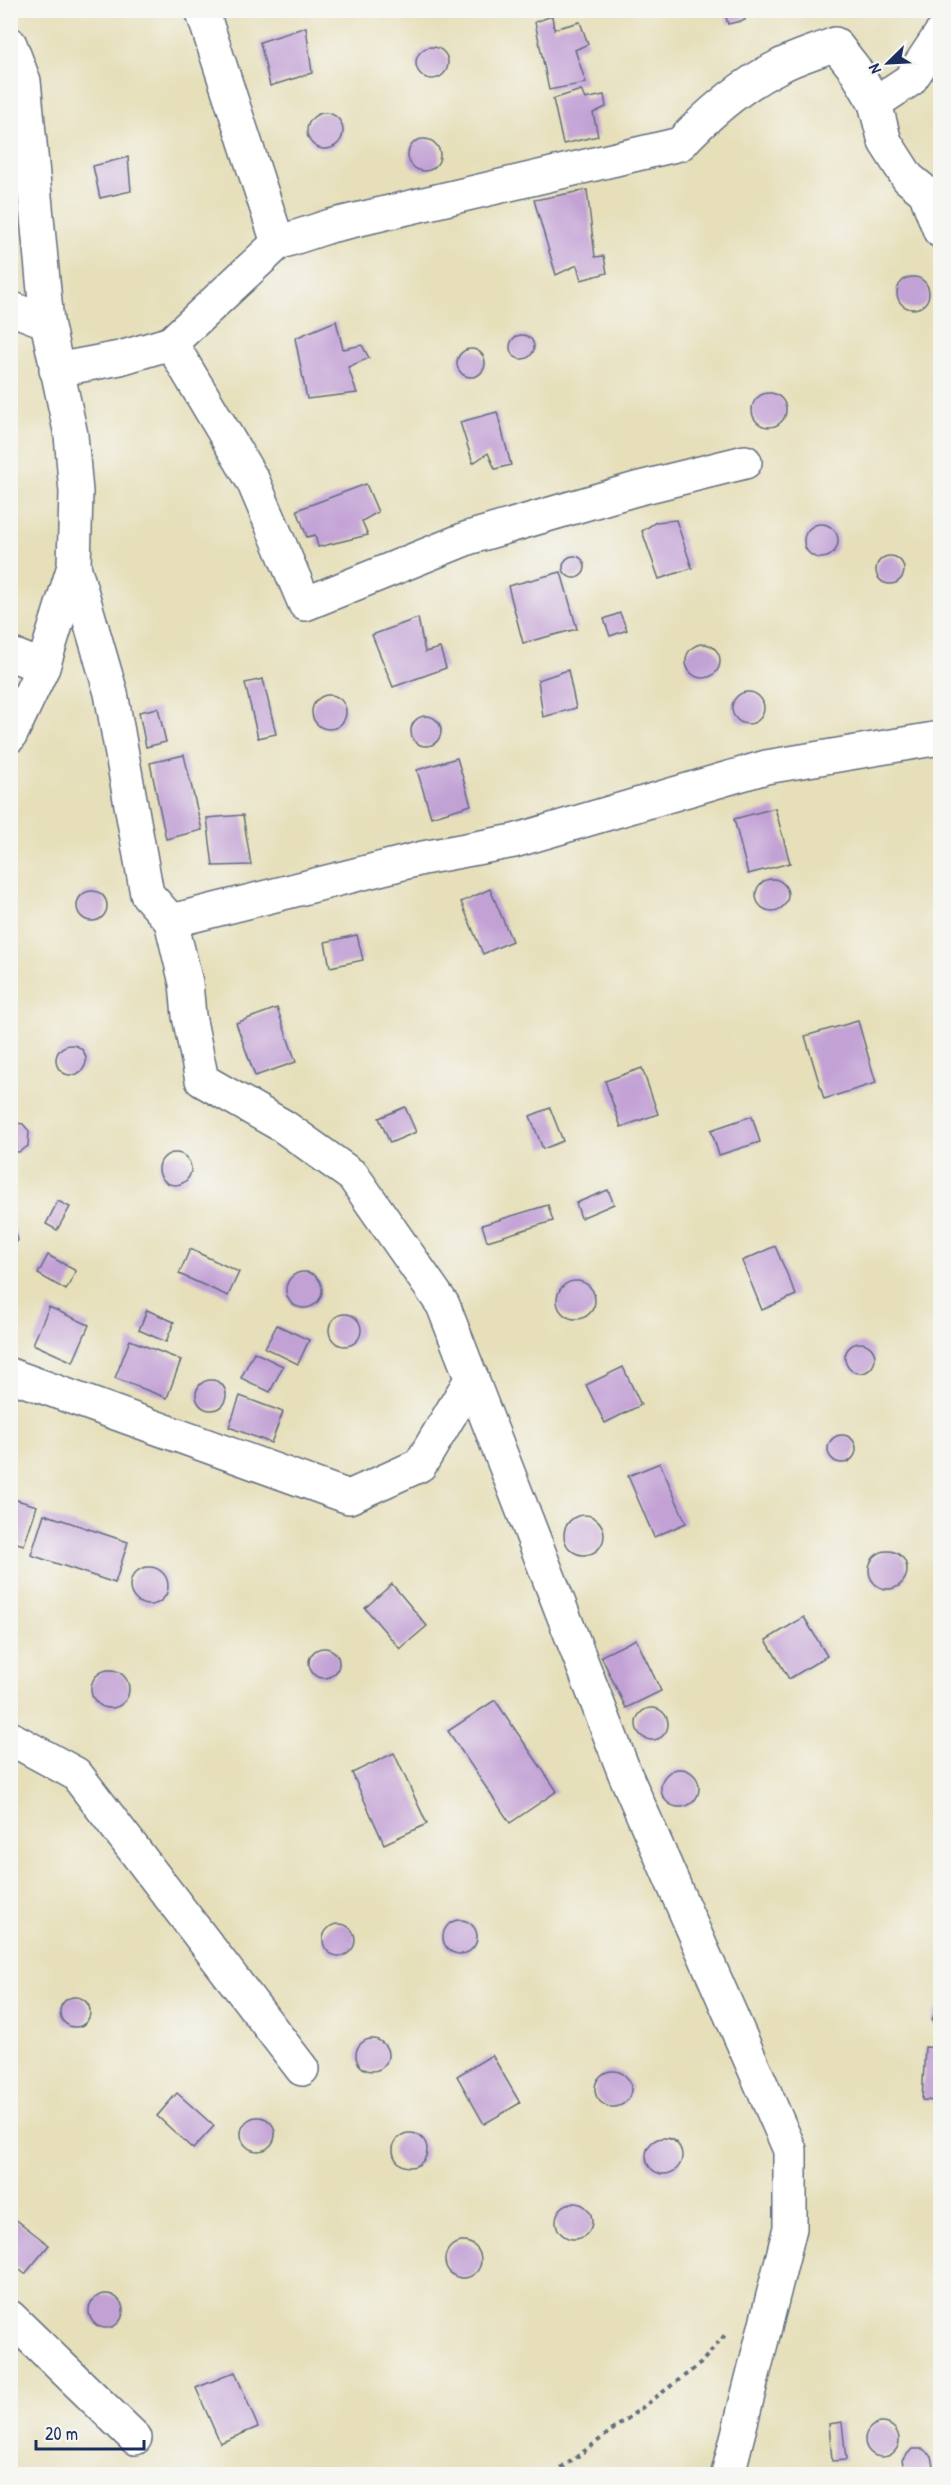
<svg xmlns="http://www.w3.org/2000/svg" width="951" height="2485" font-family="'Patrick Hand',sans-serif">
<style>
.building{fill:#c2a1d5}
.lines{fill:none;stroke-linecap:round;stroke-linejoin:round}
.minor-casing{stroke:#626d7e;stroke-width:36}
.path{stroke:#626d7e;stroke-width:4;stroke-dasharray:4.5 4.5;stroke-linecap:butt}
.minor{stroke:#fff;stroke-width:33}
</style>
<rect width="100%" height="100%" fill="#f6f6f2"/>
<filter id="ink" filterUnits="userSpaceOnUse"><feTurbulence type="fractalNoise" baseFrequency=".0167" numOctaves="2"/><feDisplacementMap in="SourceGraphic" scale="12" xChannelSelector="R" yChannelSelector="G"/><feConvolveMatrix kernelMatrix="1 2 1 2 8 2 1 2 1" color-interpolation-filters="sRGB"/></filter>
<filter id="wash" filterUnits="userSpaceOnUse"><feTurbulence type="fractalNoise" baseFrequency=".008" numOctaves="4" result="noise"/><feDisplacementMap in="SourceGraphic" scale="24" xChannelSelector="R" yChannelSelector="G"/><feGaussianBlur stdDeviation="1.35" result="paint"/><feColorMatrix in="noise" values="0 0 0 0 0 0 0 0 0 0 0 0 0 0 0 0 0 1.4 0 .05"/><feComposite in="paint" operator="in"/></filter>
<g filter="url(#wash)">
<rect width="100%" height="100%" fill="#e6dfba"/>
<g id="blocks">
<g class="building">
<path d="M724 10H742L745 20 728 24Z"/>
<path d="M552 16 554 29 580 22 588 44 575 50 586 83 549 90 535 22Z"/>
<path d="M306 27 312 73 270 86 260 42Z"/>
<circle cx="432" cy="63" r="16"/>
<path d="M581 90 585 99 604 95 606 107 593 113 598 136 563 144 553 99Z"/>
<circle cx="325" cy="131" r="18"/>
<circle cx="424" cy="155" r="16"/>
<path d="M128 157 131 191 100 198 93 166Z"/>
<path d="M587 190 595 257 604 256 607 273 581 280 577 265 556 275 534 200Z"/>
<circle cx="913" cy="293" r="16"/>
<path d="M336 321 343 349 362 345 369 358 348 367 357 393 307 399 295 338Z"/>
<circle cx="522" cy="347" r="12"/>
<circle cx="471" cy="363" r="14"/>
<circle cx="769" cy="410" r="17"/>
<path d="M497 412 511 465 495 469 488 453 473 463 460 422Z"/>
<path d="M366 484 378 512 362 521 368 535 318 547 315 535 307 537 297 510Z"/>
<path d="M676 520 692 568 659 579 642 531 656 522Z"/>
<circle cx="821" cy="541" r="17"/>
<circle cx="890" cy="570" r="14"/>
<circle cx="574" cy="567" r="11"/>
<path d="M561 572 577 629 523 643 508 586Z"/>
<path d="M620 613 627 630 610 636 604 619Z"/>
<path d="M418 618 425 652 440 648 446 668 393 687 372 635Z"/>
<circle cx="703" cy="661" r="17"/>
<path d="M568 670 576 708 543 717 538 680Z"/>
<path d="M263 679 276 734 258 738 245 683Z"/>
<circle cx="748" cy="708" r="16"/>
<circle cx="329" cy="712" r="17"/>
<path d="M158 708 166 742 146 747 139 712Z"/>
<circle cx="426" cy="731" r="15"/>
<path d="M184 755 202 830 166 839 150 763Z"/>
<path d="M457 758 471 805 431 817 417 770Z"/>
<path d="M775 808 790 863 748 874 734 819Z"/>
<path d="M243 815 251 865 213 866 207 818Z"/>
<circle cx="772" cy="895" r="16"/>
<path d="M490 889 512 941 483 954 461 902Z"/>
<circle cx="92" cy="906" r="15"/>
<path d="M357 935 363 960 330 967 325 942Z"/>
<path d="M277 1008 296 1062 255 1076 236 1023Z"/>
<path d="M858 1021 876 1083 824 1099 805 1036Z"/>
<circle cx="71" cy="1060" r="15"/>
<path d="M642 1068 658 1114 621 1127 605 1081Z"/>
<path d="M405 1107 416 1132 390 1143 379 1118Z"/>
<path d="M550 1108 563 1141 543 1149 530 1116Z"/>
<path d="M752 1116 760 1142 719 1155 711 1130Z"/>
<path d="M10 1122 23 1124 29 1131 28 1146 19 1152 10 1151Z"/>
<circle cx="175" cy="1169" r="16"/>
<path d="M608 1190 614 1204 581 1218 576 1203Z"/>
<path d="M58 1201 70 1207 57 1230 46 1224Z"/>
<path d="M548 1205 553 1221 487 1241 482 1225Z"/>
<path d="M10 1226 15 1231 18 1240 10 1251Z"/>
<path d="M775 1246 796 1295 762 1310 742 1261Z"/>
<path d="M190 1249 239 1272 228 1296 179 1274Z"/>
<path d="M48 1255 76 1271 66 1290 38 1274Z"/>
<circle cx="304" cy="1290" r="18"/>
<circle cx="576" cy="1300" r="19"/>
<path d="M49 1307 89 1325 73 1362 33 1344Z"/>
<path d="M147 1310 174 1322 166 1342 139 1330Z"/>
<circle cx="345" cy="1330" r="16"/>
<path d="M277 1325 309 1340 298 1364 265 1348Z"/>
<path d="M130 1340 181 1360 167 1398 115 1378Z"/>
<circle cx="860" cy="1358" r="15"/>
<path d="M254 1352 283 1366 270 1392 241 1378Z"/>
<path d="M623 1367 641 1405 605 1423 586 1385Z"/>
<circle cx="211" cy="1395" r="15"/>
<path d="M240 1396 283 1412 271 1443 229 1427Z"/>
<circle cx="842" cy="1449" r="14"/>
<path d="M660 1463 686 1523 654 1537 628 1476Z"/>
<path d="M10 1498 37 1506 24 1545 10 1541Z"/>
<path d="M44 1514 128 1542 115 1583 31 1555Z"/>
<circle cx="584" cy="1535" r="20"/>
<circle cx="888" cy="1570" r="19"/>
<circle cx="149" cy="1586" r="19"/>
<path d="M392 1584 427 1626 400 1649 365 1608Z"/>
<path d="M804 1617 827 1656 789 1679 766 1640Z"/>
<path d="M636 1639 661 1691 626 1708 601 1656Z"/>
<circle cx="324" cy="1663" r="15"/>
<circle cx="110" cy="1689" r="19"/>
<path d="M495 1700 557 1791 510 1823 448 1731Z"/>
<circle cx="652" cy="1724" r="16"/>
<path d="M394 1753 427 1824 384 1844 352 1773Z"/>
<circle cx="680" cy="1788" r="19"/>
<circle cx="460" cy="1937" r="17"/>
<circle cx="339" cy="1940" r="16"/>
<circle cx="75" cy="2012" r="15"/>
<path d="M940 2007V2034L932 2021 935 2011Z"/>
<circle cx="372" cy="2055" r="16"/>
<path d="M925 2047 940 2048V2101L922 2100Z"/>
<path d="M492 2055 520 2103 484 2124 457 2076Z"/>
<circle cx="613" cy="2089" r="18"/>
<path d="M177 2093 214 2126 193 2149 157 2116Z"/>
<circle cx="258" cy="2134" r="17"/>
<circle cx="410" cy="2150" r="17"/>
<circle cx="664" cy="2156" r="18"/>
<circle cx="574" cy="2221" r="18"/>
<path d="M10 2215 49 2245 25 2274 10 2262Z"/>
<circle cx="463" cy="2260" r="18"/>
<circle cx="106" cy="2311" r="17"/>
<path d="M235 2372 258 2427 220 2443 196 2388Z"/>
<path d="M842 2422 846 2460 832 2461 829 2424Z"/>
<circle cx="882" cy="2440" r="17"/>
<path d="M912 2449H923L931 2456 933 2466 930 2474H905L902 2460Z"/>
</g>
</g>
</g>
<g filter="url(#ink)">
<use href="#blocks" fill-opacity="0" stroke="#626d7e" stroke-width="1.5"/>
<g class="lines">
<g class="minor-casing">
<g id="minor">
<path d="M202 10 278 243"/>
<path d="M10 44 24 81 47 322 71 435 76 492 74 566 43 667 10 736"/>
<path d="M875 103 910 80 940 35"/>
<path d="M10 308 47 322"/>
<path d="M171 343 253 481 305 604 468 538 636 489 745 462"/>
<path d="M56 370 120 358 171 343 278 243 330 226 680 144C709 113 740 86 778 67 796 57 816 52 835 44L854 68 875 103 885 142 908 178 925 192 940 231"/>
<path d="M74 566 111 693 147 894 171 921 186 983 189 1016 202 1080 283 1126 353 1176 443 1305 625 1774 790 2150V2228L728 2474"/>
<path d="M10 654 43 667"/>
<path d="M171 921 423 858 514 841 766 767 940 738"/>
<path d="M10 1375 349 1497 420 1465 472 1378"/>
<path d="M10 1738 76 1774 302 2069"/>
<path d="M10 2317 135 2438"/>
</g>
</g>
<path class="path" d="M554 2474 700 2364 725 2335"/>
<use href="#minor" class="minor"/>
</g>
</g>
<rect width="951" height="2485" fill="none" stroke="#f6f6f2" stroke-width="36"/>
<g transform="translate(888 63) rotate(246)" stroke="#f6f6f2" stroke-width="4.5" paint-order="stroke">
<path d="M0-4.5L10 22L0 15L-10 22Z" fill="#1b2f5e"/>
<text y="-9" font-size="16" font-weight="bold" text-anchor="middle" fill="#1b2f5e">N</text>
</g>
<path d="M36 2440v9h108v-9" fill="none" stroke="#1b2f5e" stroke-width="3"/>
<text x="45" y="2440" font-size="18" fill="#1b2f5e" stroke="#f6f6f2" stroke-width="4.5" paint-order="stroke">20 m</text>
</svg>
